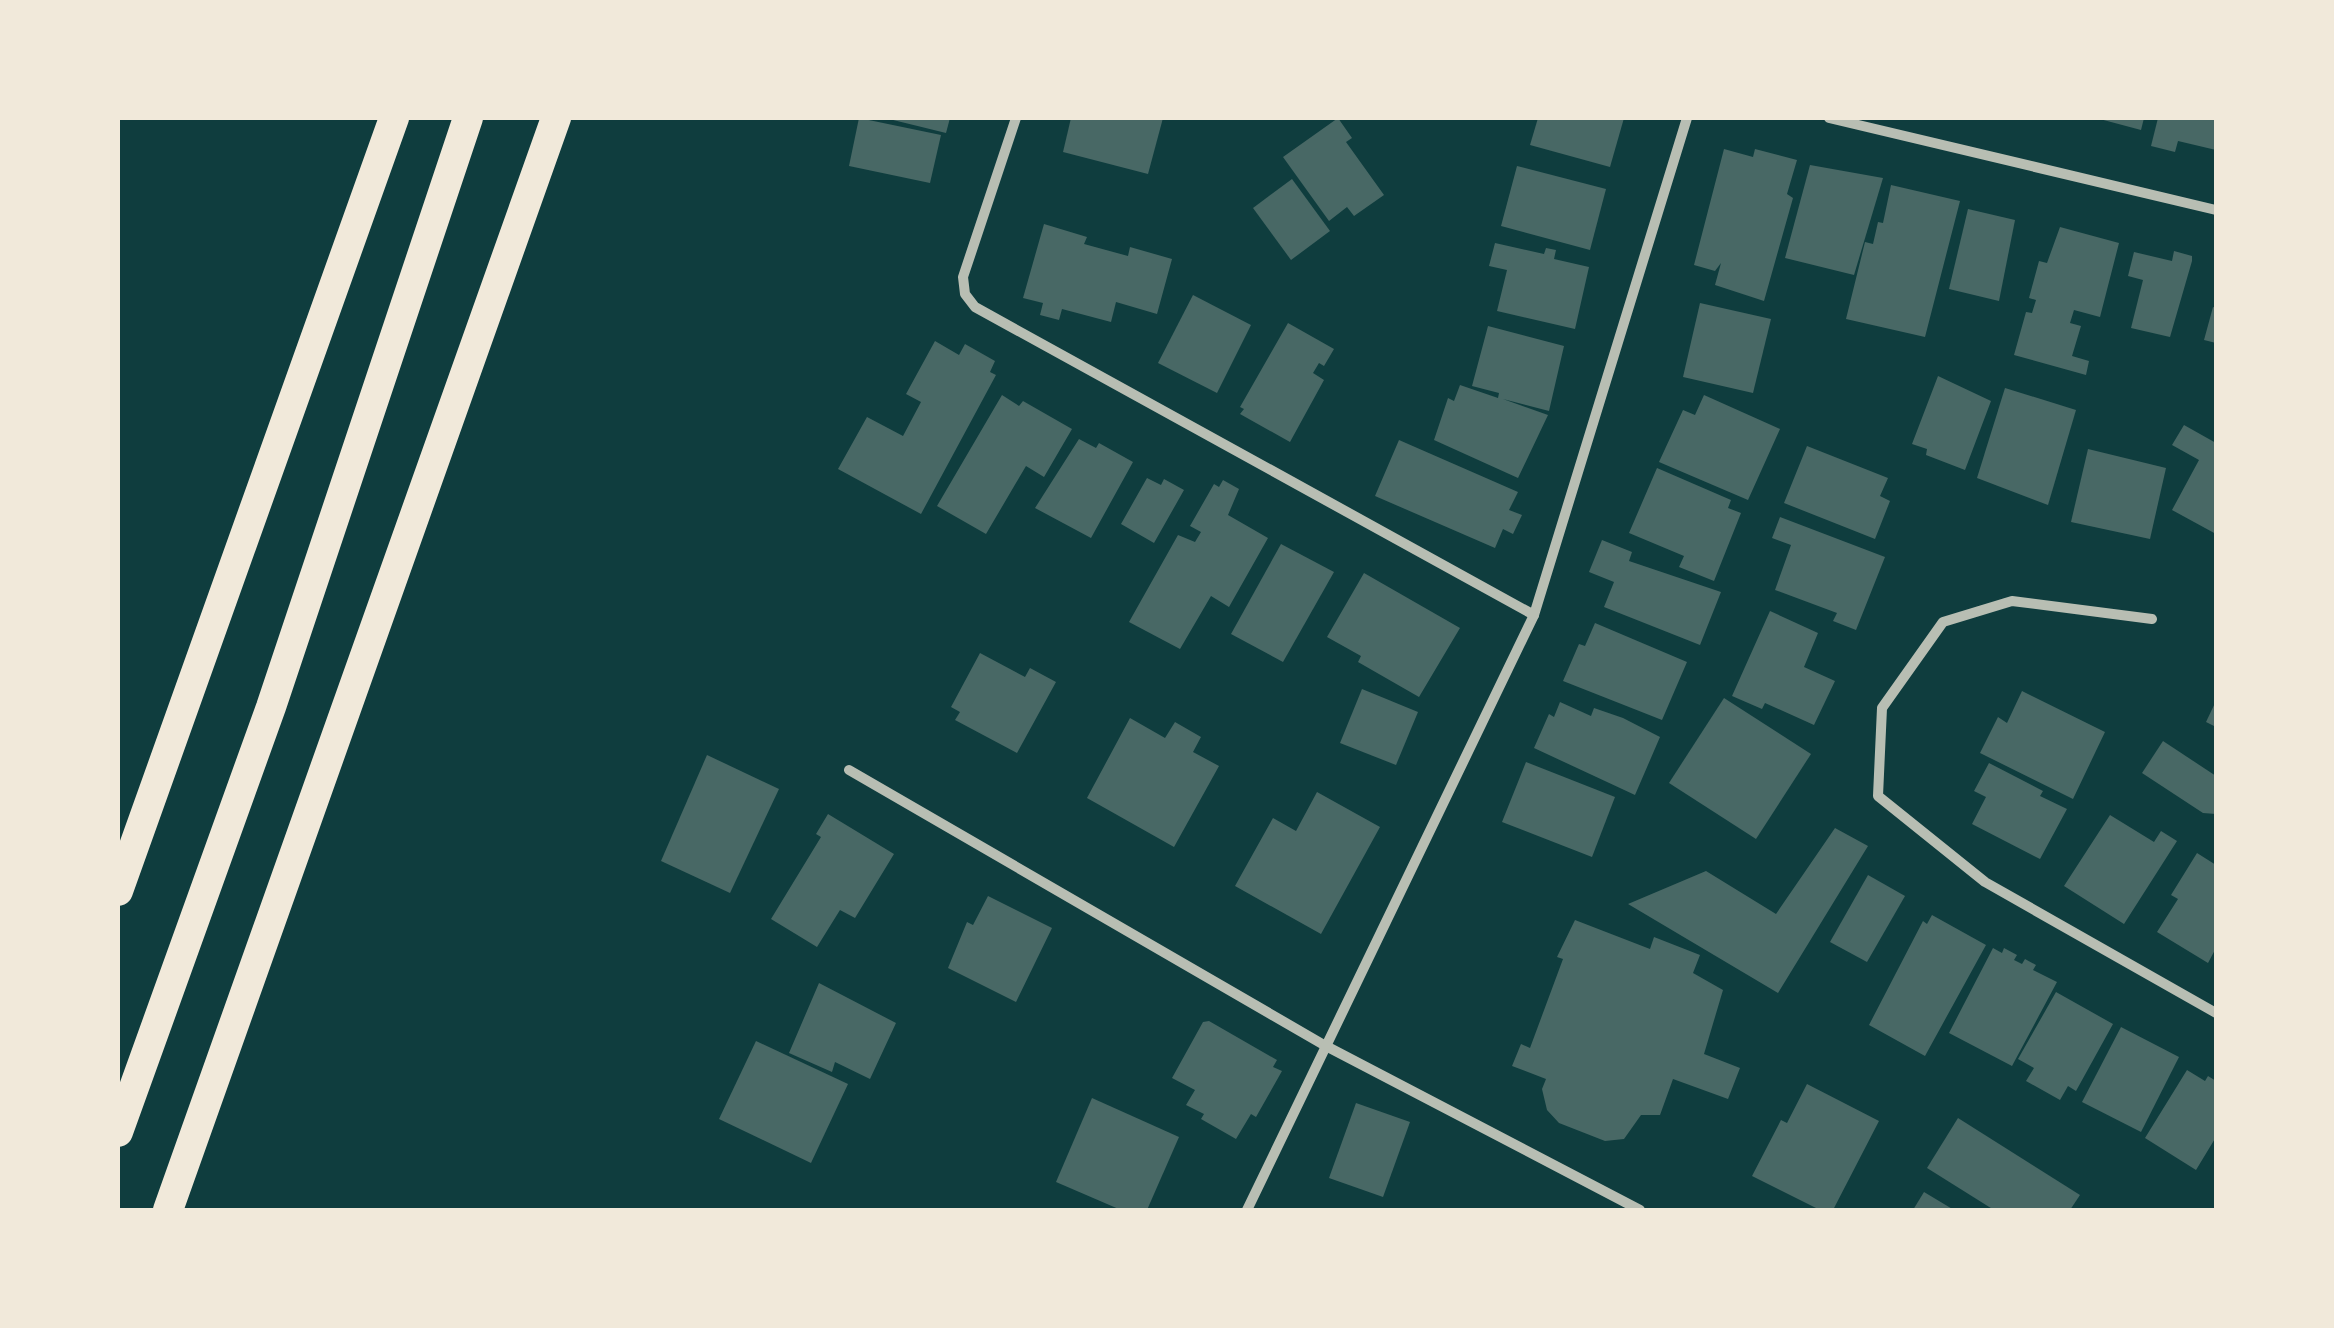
<svg xmlns="http://www.w3.org/2000/svg" width="2334" height="1328" font-family="Overpass,sans-serif">
<style>
.building{fill:#486865}
.lines{fill:none;stroke-linecap:round;stroke-linejoin:round}
.minor{stroke:#b8beb3;stroke-width:10}
.motorway{stroke:#f1e9da;stroke-width:30}
</style>
<rect width="100%" height="100%" fill="#0f3d3e"/>
<g class="building">
<path d="M859 118 941 135 930 183 849 166Z"/>
<path d="M885 118H950L946 133Z"/>
<path d="M1071 118H1163L1148 174 1063 152Z"/>
<path d="M1338 118 1352 138 1346 142 1384 195 1354 216 1347 207 1329 221 1283 157Z"/>
<path d="M1538 118H1624L1610 167 1530 145Z"/>
<path d="M2096 118H2144L2141 130Z"/>
<path d="M2158 118H2216V150L2178 141 2175 152 2151 146Z"/>
<path d="M1724 149 1753 157 1755 149 1797 160 1787 194 1793 198 1764 301 1715 285 1721 263 1715 271 1694 265Z"/>
<path d="M1810 165 1883 178 1854 275 1785 258Z"/>
<path d="M1517 166 1606 189 1590 250 1501 226Z"/>
<path d="M1292 179 1330 231 1291 260 1253 208Z"/>
<path d="M1891 185 1960 201 1925 337 1846 319 1865 242 1873 244 1878 222 1883 223Z"/>
<path d="M1968 209 2015 220 1999 301 1949 289Z"/>
<path d="M1044 224 1087 237 1084 244 1128 256 1130 247 1172 259 1157 314 1116 302 1111 322 1062 309 1059 320 1040 315 1043 303 1023 298Z"/>
<path d="M2060 227 2119 243 2100 317 2074 310 2070 323 2081 326 2072 356 2089 361 2086 375 2014 355 2026 312 2032 313 2036 300 2029 298 2039 261 2047 263Z"/>
<path d="M1495 243 1544 254 1546 248 1556 250 1554 259 1589 267 1575 329 1497 311 1507 270 1489 266Z"/>
<path d="M2174 251 2192 256V261L2170 337 2131 328 2143 280 2128 276 2134 252 2172 261Z"/>
<path d="M1193 295 1251 325 1217 393 1158 363Z"/>
<path d="M1700 303 1771 319 1753 393 1683 377Z"/>
<path d="M2213 307 2216 308V343L2204 340Z"/>
<path d="M1288 323 1334 349 1324 366 1319 363 1313 373 1324 380 1290 442 1240 414 1244 409 1240 407Z"/>
<path d="M1488 326 1564 346 1549 411 1503 399 1548 415 1518 478 1434 440 1448 398 1454 401 1460 385 1498 398 1499 393 1472 386Z"/>
<path d="M935 341 959 355 965 344 995 361 990 372 996 375 921 514 838 469 867 417 903 436 921 402 906 394Z"/>
<path d="M1938 376 1991 401 1965 470 1926 455 1927 449 1912 444Z"/>
<path d="M2005 388 2076 410 2048 505 1977 478Z"/>
<path d="M1002 395 1019 406 1023 401 1072 429 1044 477 1026 466 986 534 937 506Z"/>
<path d="M1704 395 1780 429 1748 500 1659 462 1683 410 1695 415Z"/>
<path d="M2184 425 2216 443V534L2172 510 2199 460 2172 445Z"/>
<path d="M1079 439 1096 448 1099 443 1133 462 1091 538 1035 508Z"/>
<path d="M1399 440 1518 492 1509 510 1522 515 1513 534 1503 529 1495 548 1375 496Z"/>
<path d="M1807 446 1888 478 1880 496 1890 501 1875 539 1784 503Z"/>
<path d="M2088 449 2166 468 2150 539 2071 522Z"/>
<path d="M1657 468 1731 500 1728 508 1741 513 1714 581 1679 567 1684 556 1629 533Z"/>
<path d="M1147 478 1161 485 1164 479 1184 490 1154 543 1121 524Z"/>
<path d="M1223 480 1239 489 1228 515 1268 538 1229 607 1211 596 1180 649 1129 622 1178 535 1195 542 1201 532 1190 526 1214 484 1219 487Z"/>
<path d="M1780 517 1885 557 1856 630 1833 621 1837 613 1775 590 1791 545 1772 538Z"/>
<path d="M1602 540 1632 552 1629 561 1721 592 1700 645 1604 607 1614 582 1589 572Z"/>
<path d="M1281 544 1334 572 1283 662 1231 634Z"/>
<path d="M1364 573 1460 628 1419 697 1358 662 1361 656 1327 637Z"/>
<path d="M1770 611 1818 633 1804 667 1835 681 1814 725 1765 703 1762 709 1732 696Z"/>
<path d="M1595 623 1687 662 1662 720 1563 681 1579 644 1585 646Z"/>
<path d="M980 653 1025 677 1030 668 1056 682 1017 753 955 720 960 712 951 707Z"/>
<path d="M1362 689 1418 712 1396 765 1340 743Z"/>
<path d="M2022 691 2105 732 2073 799 1980 753 1998 717 2007 723Z"/>
<path d="M1724 698 1811 754 1756 839 1669 783Z"/>
<path d="M2216 701V727L2206 722Z"/>
<path d="M1560 702 1591 716 1594 708 1623 718 1660 737 1635 795 1534 748 1549 714 1554 717Z"/>
<path d="M1130 718 1165 738 1175 722 1201 737 1193 752 1219 766 1174 847 1087 798Z"/>
<path d="M2163 741 2216 776V814L2203 813 2142 773Z"/>
<path d="M707 755 779 789 730 893 661 861Z"/>
<path d="M1526 762 1615 797 1592 857 1502 822Z"/>
<path d="M1989 763 2043 791 2040 796 2067 809 2040 859 1972 824 1986 797 1974 791Z"/>
<path d="M1317 792 1380 827 1321 934 1235 886 1273 818 1296 831Z"/>
<path d="M828 814 894 854 855 918 840 910 817 947 771 919 821 837 816 834Z"/>
<path d="M2110 815 2154 842 2161 831 2177 841 2124 924 2064 886Z"/>
<path d="M1835 828 1868 846 1778 993 1628 904 1706 871 1776 914Z"/>
<path d="M2197 853 2216 865V948L2208 963 2157 932 2178 899 2171 895Z"/>
<path d="M1868 875 1905 896 1867 962 1830 942Z"/>
<path d="M988 896 1052 928 1016 1002 948 968 967 922 973 925Z"/>
<path d="M1932 915 1986 945 1925 1056 1869 1025 1923 921 1927 924Z"/>
<path d="M1575 920 1650 949 1654 937 1700 955 1693 973 1723 990 1704 1054 1740 1068 1728 1099 1673 1079 1660 1115H1641L1624 1139 1605 1141 1559 1123 1547 1110 1542 1089 1546 1079 1512 1066 1521 1044 1530 1048 1563 959 1557 957Z"/>
<path d="M1993 948 2002 953 2004 948 2017 955 2014 960 2022 964 2025 959 2036 965 2033 970 2057 982 2012 1066 1949 1033Z"/>
<path d="M819 983 896 1023 870 1079 835 1062 832 1072 789 1053Z"/>
<path d="M2056 992 2113 1024 2076 1091 2068 1086 2060 1100 2026 1081 2034 1068 2018 1059Z"/>
<path d="M1209 1021 1277 1060 1273 1067 1282 1071 1256 1117 1251 1114 1236 1139 1201 1119 1204 1114 1186 1105 1195 1090 1172 1078 1203 1022Z"/>
<path d="M2121 1027 2179 1057 2141 1132 2082 1102Z"/>
<path d="M756 1041 848 1084 811 1163 719 1119Z"/>
<path d="M2187 1070 2205 1081 2208 1076 2216 1081V1137L2196 1170 2145 1138Z"/>
<path d="M1807 1084 1879 1121 1833 1210H1820L1752 1176 1781 1120 1787 1123Z"/>
<path d="M1092 1098 1179 1137 1147 1210H1121L1056 1182Z"/>
<path d="M1356 1103 1410 1122 1383 1197 1329 1178Z"/>
<path d="M1958 1118 2080 1195 2070 1210H1994L1927 1168Z"/>
<path d="M1924 1192 1954 1210H1913Z"/>
</g>
<g class="lines">
<g class="minor">
<path d="M1016 118 963 277 965 294 975 307 1534 615"/>
<path d="M1829 118 2216 210"/>
<path d="M2152 619 2012 601 1943 622 1882 708 1878 796 1985 882 2216 1013"/>
<path d="M849 770 1324 1045 1640 1210"/>
<path d="M1247 1210 1534 615 1687 118"/>
</g>
<g class="motorway">
<path d="M118 891 394 118"/>
<path d="M118 1132 271 707 468 118"/>
<path d="M168 1210 556 118"/>
</g>
</g>
<rect width="2334" height="1328" fill="none" stroke="#f1e9da" stroke-width="240"/>
</svg>
